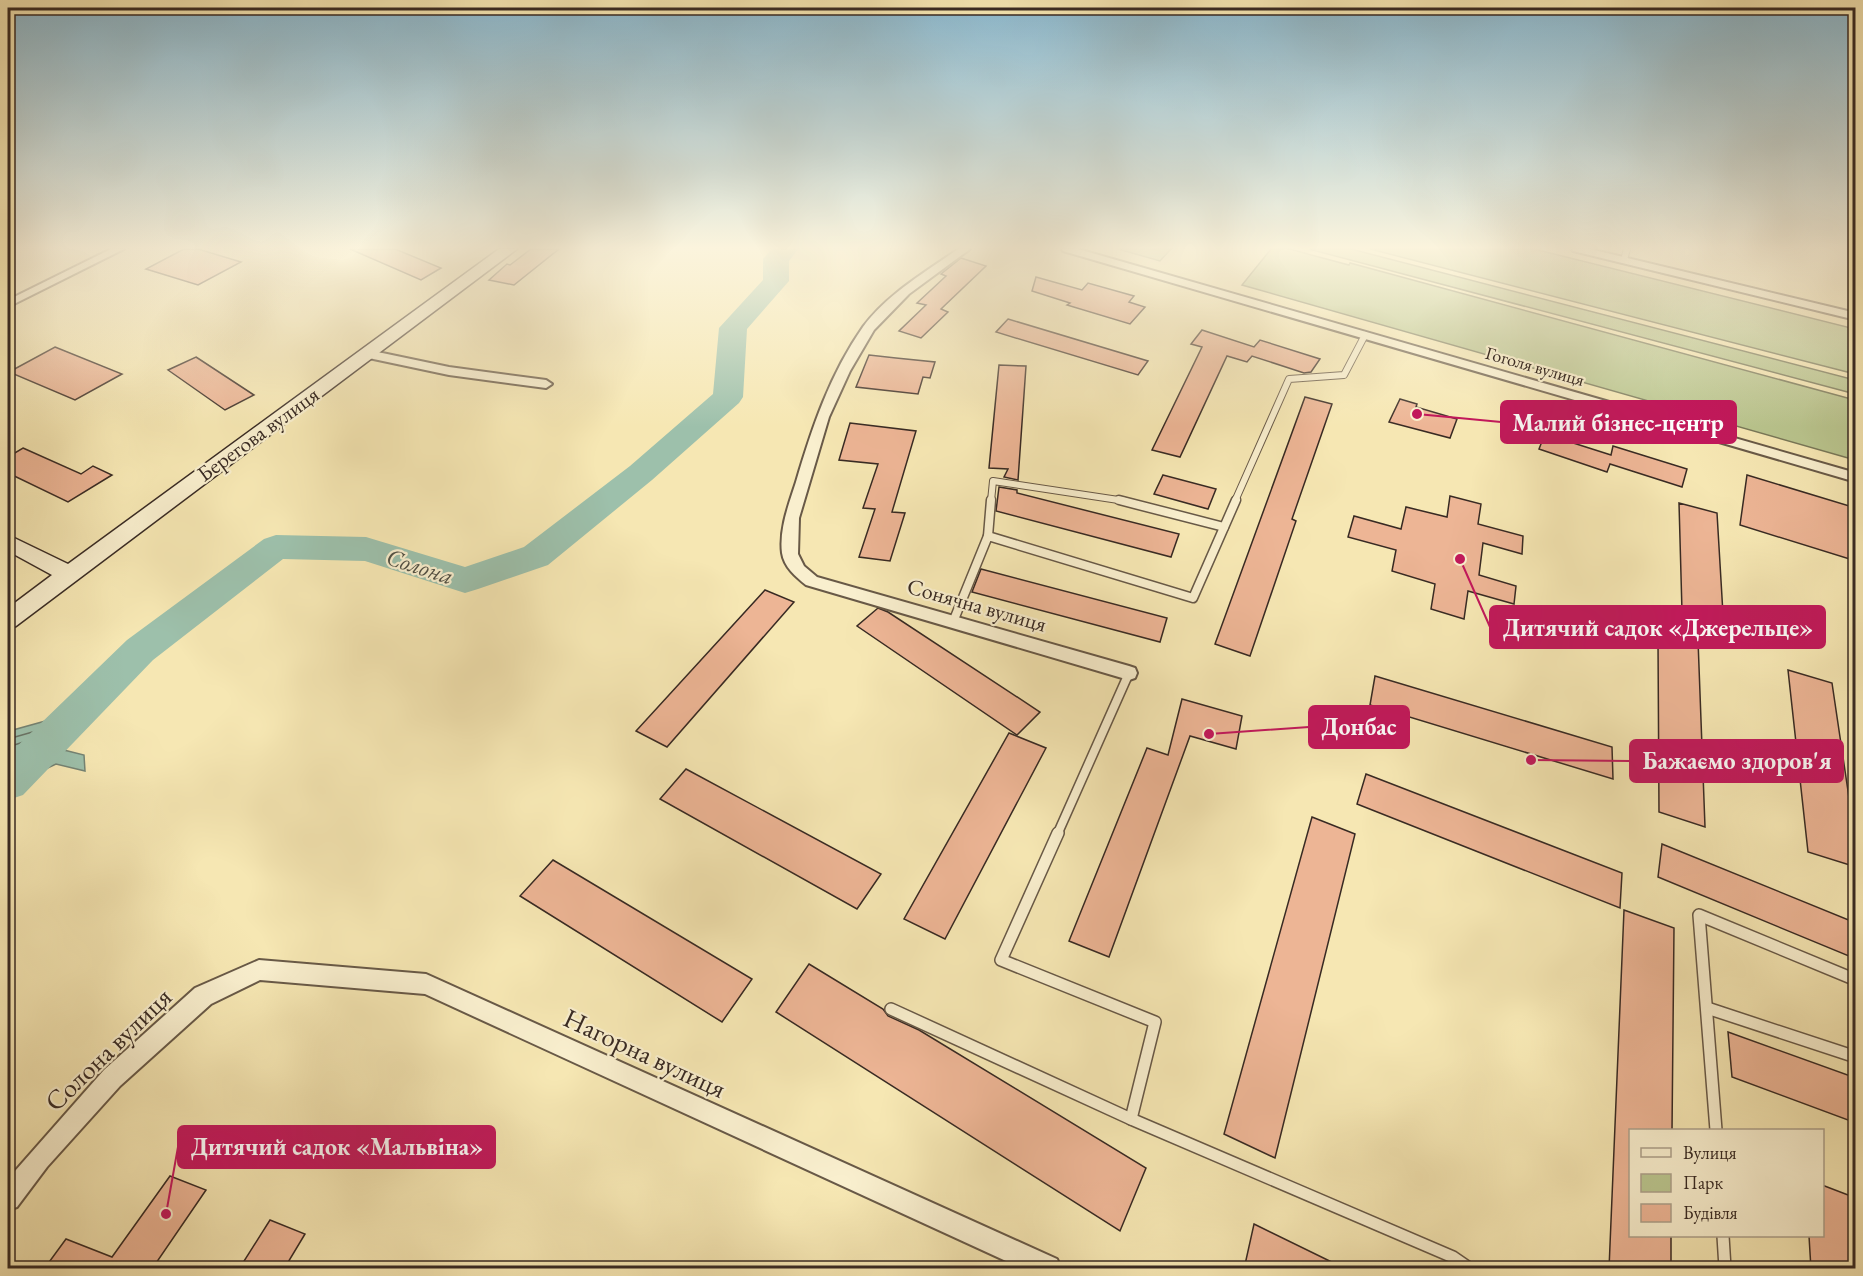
<svg xmlns="http://www.w3.org/2000/svg" width="1863" height="1276" font-family="'EB Garamond',serif">
<style>
.green{fill:#bac68f;stroke:#797859;stroke-width:1.5}
.water{fill:#9dc0ab;stroke:#758475;stroke-width:1.5}
.lines{fill:none;stroke-linecap:round;stroke-linejoin:round}
.shore{stroke:#6a7567;stroke-width:1.5}
.river{fill:#9dc0ab;fill-rule:evenodd}
.building{fill:#edb595;stroke:#382a23;stroke-width:1.5}
.service-far2-casing{stroke:#685947;stroke-width:8}
.service-far1-casing{stroke:#685947;stroke-width:11}
.service-casing{stroke:#685947;stroke-width:14}
.minor-casing{stroke:#685947;stroke-width:4}
.secondary-casing{stroke:#382a23;stroke-width:3}
.service-far2{stroke:#f9efce;stroke-width:6}
.service-far1{stroke:#f9efce;stroke-width:8}
.service{stroke:#f9efce;stroke-width:11}
.minor{fill:#f9efce;fill-rule:evenodd}
.secondary{fill:#f9efce;fill-rule:evenodd}
.labels{text-anchor:middle;dominant-baseline:central;stroke-width:4.5;stroke-linejoin:round;paint-order:stroke}
.far-street-label{font-size:18px;fill:#382a23;stroke:#f9efce}
.street-label{font-size:22px;fill:#382a23;stroke:#f9efce}
.water-label{font-size:24px;font-style:italic;fill:#515045;stroke:#f9efce}
.near-street-label{font-size:27px;fill:#382a23;stroke:#f9efce}
.leader{fill:none;stroke:#c2185b;stroke-width:2}
.callout-dot{fill:#c2185b;stroke:#f9efce;stroke-width:2}
.callout{fill:#c2185b;stroke:#c2185b;stroke-width:2}
.callout-label{font-size:24px;text-anchor:middle;font-weight:bold;fill:#fff}
</style>
<rect width="100%" height="100%" fill="#f6e7b3"/>
<filter id="stains"><feTurbulence type="fractalNoise" baseFrequency=".00333" numOctaves="4"/><feColorMatrix values="0 0 0 0 .2 0 0 0 0 .09 0 0 0 0 .02 0 0 0 .5 -.17"/></filter>
<radialGradient id="worn" r=".72"><stop offset=".6" stop-color="#630" stop-opacity="0"/><stop offset="1" stop-color="#630" stop-opacity=".3"/></radialGradient>
<g class="green">
<path d="M1118 249H1171L1160 261Z"/>
<path d="M1271 249H1289L1349 265 1350 263 1855 400V460L1242 285Z"/>
<path d="M1309 249H1351L1855 380V394Z"/>
<path d="M1370 249H1534L1855 329V374Z"/>
</g>
<path class="water" d="M49 720 51 735 60 749 84 755 85 771 56 764 16 783 8 796V736L13 730Z"/>
<g class="lines">
<g class="shore">
<path d="M8 739 43 729 57 756 13 778 8 785"/>
<path d="M8 747 36 738 46 752 8 773"/>
</g>
<path class="river" d="M772 249H798L789 261V281L747 329 743 397 739 403 652 480 548 565 478 589 465 593 365 561 283 559 153 660 23 795 8 800V755L127 640 264 539 276 535 366 537 465 567 524 547 630 466 713 394 719 328 763 280V259Z"/>
</g>
<g class="building">
<path d="M184 249H198L241 262 198 285 146 269Z"/>
<path d="M350 249H395L441 268 421 280Z"/>
<path d="M531 249H559L514 285 489 280 507 264 510 265Z"/>
<path d="M961 258 986 266 941 309 948 312 921 338 899 331 926 305 917 303 946 276 941 274Z"/>
<path d="M1036 277 1082 290 1088 283 1134 296 1129 302 1145 307 1130 324 1067 305 1070 303 1032 291Z"/>
<path d="M1008 319 1148 361 1138 375 996 332Z"/>
<path d="M1202 330 1254 347 1260 340 1320 359 1311 372 1304 373 1252 356 1247 362 1227 356 1180 457 1152 450 1202 347 1191 344Z"/>
<path d="M55 347 122 374 75 400 9 372Z"/>
<path d="M869 355 896 358 935 362 930 378 923 377 918 394 856 387Z"/>
<path d="M196 357 254 395 225 410 168 370Z"/>
<path d="M999 365 1026 366 1018 480 1004 477 1008 469 989 468Z"/>
<path d="M1305 397 1332 404 1292 519 1296 521 1250 656 1215 644Z"/>
<path d="M1400 399 1417 404 1416 407 1457 419 1450 438 1389 422Z"/>
<path d="M850 423 916 431 892 512 905 513 890 561 859 557 875 509 863 508 878 464 839 460Z"/>
<path d="M1545 434 1611 455 1613 446 1687 469 1682 487 1610 464 1607 472 1539 449Z"/>
<path d="M23 448 81 474 93 466 112 475 68 502 8 473V457Z"/>
<path d="M1163 475 1216 489 1208 509 1154 494Z"/>
<path d="M1747 475 1856 508V561L1740 525Z"/>
<path d="M999 487 1017 490V493L1179 534 1171 557 996 511Z"/>
<path d="M1450 496 1481 504 1478 524 1523 536 1522 554 1483 543 1479 575 1516 586 1514 604 1468 591 1464 619 1431 609 1435 584 1392 571 1396 550 1348 537 1354 516 1401 529 1406 507 1447 517Z"/>
<path d="M1679 503 1717 513 1725 648 1698 640 1705 827 1659 812 1658 641 1683 648Z"/>
<path d="M981 569 1167 618 1160 642 972 592Z"/>
<path d="M765 590 794 602 667 747 636 731Z"/>
<path d="M878 608 888 612 1040 712 1017 735 857 626Z"/>
<path d="M1788 670 1832 683 1856 845V867L1808 852Z"/>
<path d="M1375 676 1612 747 1613 779 1370 705Z"/>
<path d="M1182 699 1242 716 1236 749 1190 736 1109 957 1069 941 1147 748 1168 755Z"/>
<path d="M1009 733 1046 748 945 939 904 919Z"/>
<path d="M686 769 881 874 857 909 660 799Z"/>
<path d="M1366 774 1622 873 1620 908 1357 804Z"/>
<path d="M1312 817 1355 834 1275 1158 1224 1134Z"/>
<path d="M1662 844 1856 923V959L1658 877Z"/>
<path d="M553 860 752 979 722 1022 520 896Z"/>
<path d="M1624 910 1674 928 1672 1131H1630V1236H1671V1269H1609Z"/>
<path d="M809 964 883 1009 888 1016 919 1030 1146 1168 1120 1231 776 1012Z"/>
<path d="M1728 1032 1856 1078V1123L1732 1077Z"/>
<path d="M170 1176 206 1190 152 1269H44L66 1239 112 1257Z"/>
<path d="M1822 1185 1856 1198V1269H1811L1809 1236H1822Z"/>
<path d="M270 1220 305 1234 284 1269H239Z"/>
<path d="M1254 1224 1346 1269H1244Z"/>
</g>
<g class="lines">
<g class="service-far2-casing">
<g id="service-far2">
<path d="M1624 260 1627 249"/>
<path d="M991 501 993 481 1125 501"/>
<path d="M1235 501 1289 379 1344 375 1365 335"/>
</g>
</g>
<g class="service-far1-casing">
<g id="service-far1">
<path d="M1119 500 1224 527"/>
<path d="M988 536 991 500"/>
<path d="M953 622 988 536 1193 598 1236 500"/>
<path d="M1057 835 1129 673"/>
</g>
</g>
<g class="service-casing">
<g id="service">
<path d="M1058 833 1001 960 1155 1022 1131 1119"/>
<path d="M1707 1008 1856 1057"/>
<path d="M891 1009 1131 1119 1453 1257 1469 1268"/>
<path d="M1716 1130 1699 915 1856 980"/>
<path d="M1723 1236 1725 1268"/>
</g>
</g>
<g class="minor-casing">
<g id="minor">
<path d="M111 249H124L8 307V300Z"/>
<path d="M958 249H970L909 294 874 330 850 371 829 417 799 518 798 554 804 566 817 577 1129 666 1135 668 1137 673 1135 678 1129 680 806 585C796 577 784 567 782 553 779 529 789 504 796 482 812 428 830 374 863 327 887 294 926 272 958 249Z"/>
<path d="M1062 249H1078L1856 473V482L1063 251Z"/>
<path d="M1572 249H1590L1856 313V320L1573 251Z"/>
<path d="M368 350 449 367 546 380 552 384 546 388 449 375 364 357 362 354Z"/>
<path d="M259 960 426 974 1057 1259 1061 1268H1021L425 994 260 980 211 1004 120 1086 47 1167 17 1207 8 1210V1179L104 1070 195 988Z"/>
</g>
</g>
<g class="secondary-casing">
<path id="secondary" d="M499 249H517L16 626 8 629V608L52 575 8 551V535L68 564Z"/>
</g>
<use href="#service-far2" class="service-far2"/>
<use href="#service-far1" class="service-far1"/>
<use href="#service" class="service"/>
<use href="#minor" class="minor"/>
<use href="#secondary" class="secondary"/>
</g>
<linearGradient id="sky" x2="0" y2="1"><stop stop-color="#8ab9d0"/><stop offset="0.58" stop-color="#fbf4dd"/><stop offset="1" stop-color="#fbf4dd" stop-opacity="0"/></linearGradient>
<rect width="1863" height="427" fill="url(#sky)"/>
<g class="labels">
<g class="far-street-label">
<text transform="translate(1535 366) rotate(16)">Гоголя вулиця</text>
</g>
<g class="street-label">
<text transform="translate(258 434) rotate(-36)">Берегова вулиця</text>
<text transform="translate(977 605) rotate(16)">Сонячна вулиця</text>
</g>
<g class="water-label">
<text transform="translate(420 566) rotate(18)">Солона</text>
</g>
<g class="near-street-label">
<text transform="translate(108 1049) rotate(-44)">Солона вулиця</text>
<text transform="translate(645 1053) rotate(25)">Нагорна вулиця</text>
</g>
</g>
<path class="leader" d="M1417 414L1501 422M1460 559L1490 627M1209 734L1309 727M1531 760L1630 761M166 1214L178 1147"/>
<g class="callout-dot">
<circle cx="1417" cy="414" r="6"/>
<circle cx="1460" cy="559" r="6"/>
<circle cx="1209" cy="734" r="6"/>
<circle cx="1531" cy="760" r="6"/>
<circle cx="166" cy="1214" r="6"/>
</g>
<g class="callout">
<rect x="1501" y="401" width="235" height="42" rx="6"/>
<rect x="1490" y="606" width="335" height="42" rx="6"/>
<rect x="1309" y="706" width="100" height="42" rx="6"/>
<rect x="1630" y="740" width="213" height="42" rx="6"/>
<rect x="178" y="1126" width="317" height="42" rx="6"/>
</g>
<g class="callout-label">
<text x="1618" y="431">Малий бізнес-центр</text>
<text x="1658" y="636">Дитячий садок «Джерельце»</text>
<text x="1359" y="735">Донбас</text>
<text x="1737" y="769">Бажаємо здоров'я</text>
<text x="337" y="1155">Дитячий садок «Мальвіна»</text>
</g>
<rect width="1863" height="1276" fill="none" stroke="#f6e7b3" stroke-width="30"/>
<rect x="9" y="9" width="1845" height="1258" fill="none" stroke="#382a23" stroke-width="3"/>
<rect x="15" y="15" width="1833" height="1246" fill="none" stroke="#382a23" stroke-width="1.5"/>
<rect x="1629" y="1129" width="195" height="108" fill="#f9efce" stroke="#aca08a" stroke-width="1.5"/>
<rect x="1641" y="1148" width="30" height="9" fill="#f9efce" stroke="#aca08a" stroke-width="1.5"/>
<text x="1683" y="1159" font-size="18" fill="#382a23">Вулиця</text>
<rect x="1641" y="1174" width="30" height="18" fill="#bac68f" stroke="#aca08a" stroke-width="1.5"/>
<text x="1683" y="1189" font-size="18" fill="#382a23">Парк</text>
<rect x="1641" y="1204" width="30" height="18" fill="#edb595" stroke="#aca08a" stroke-width="1.5"/>
<text x="1683" y="1219" font-size="18" fill="#382a23">Будівля</text>
<rect width="100%" height="100%" filter="url(#stains)"/>
<rect width="100%" height="100%" fill="url(#worn)"/>
</svg>
